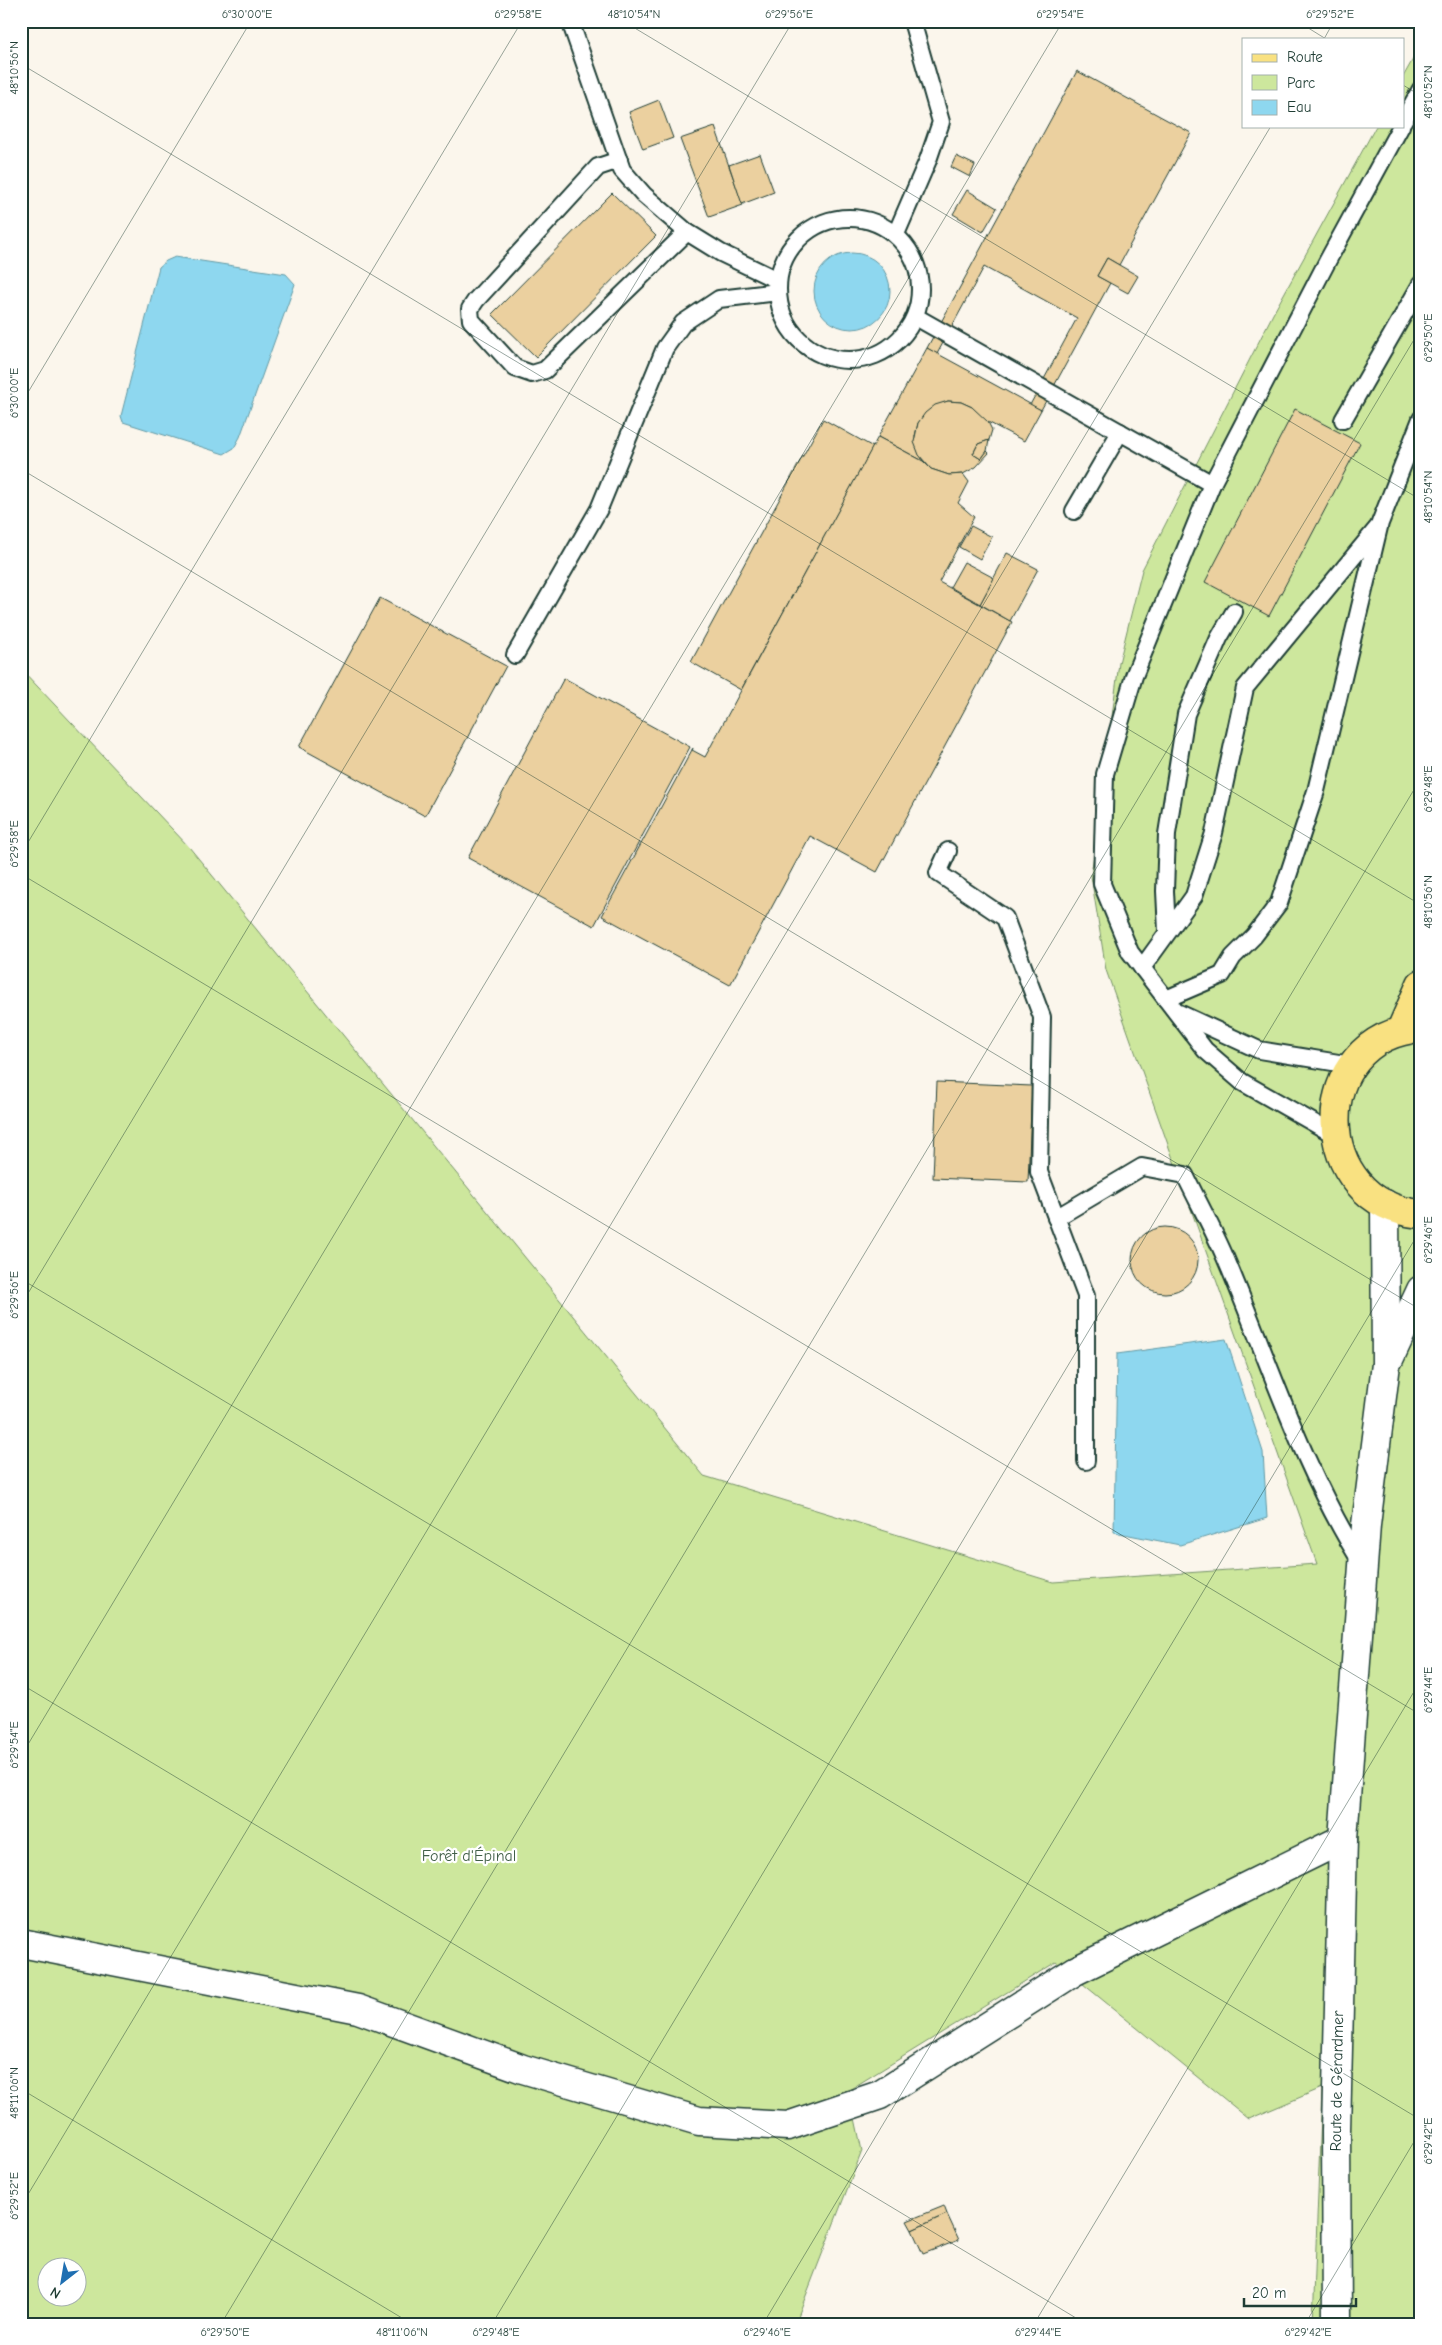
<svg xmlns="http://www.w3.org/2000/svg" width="1442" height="2345" font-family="'Comic Neue',sans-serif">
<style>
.green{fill:#cde79d;stroke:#769268;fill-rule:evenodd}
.water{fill:#8ed7ef;stroke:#6299a4}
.building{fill:#ebd09f;stroke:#1f3d34}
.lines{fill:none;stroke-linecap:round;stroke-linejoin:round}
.lane-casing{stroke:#1f3d34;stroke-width:20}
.street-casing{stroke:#1f3d34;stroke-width:31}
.secondary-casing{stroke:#1f3d34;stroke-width:31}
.primary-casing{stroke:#1f3d34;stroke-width:31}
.lane{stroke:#fff;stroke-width:16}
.street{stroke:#fff;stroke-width:28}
.secondary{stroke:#fff;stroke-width:28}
.primary{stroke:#f9e181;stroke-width:28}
.ticks{fill:none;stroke:#1f3d34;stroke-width:1;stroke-opacity:0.45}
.labels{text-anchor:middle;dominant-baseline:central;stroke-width:4.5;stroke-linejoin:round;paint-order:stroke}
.park-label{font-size:16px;fill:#425f49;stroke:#fff}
.street-label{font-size:16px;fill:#1f3d34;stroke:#fff}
.neatline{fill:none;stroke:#1f3d34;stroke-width:2}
.ticks-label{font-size:12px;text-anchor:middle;fill:#1f3d34}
</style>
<rect width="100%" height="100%" fill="#fbf6ec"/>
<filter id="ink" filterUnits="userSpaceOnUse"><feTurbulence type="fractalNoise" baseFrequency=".02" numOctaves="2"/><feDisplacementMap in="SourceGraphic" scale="10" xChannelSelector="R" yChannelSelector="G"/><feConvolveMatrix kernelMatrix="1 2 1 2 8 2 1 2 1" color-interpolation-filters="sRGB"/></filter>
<g filter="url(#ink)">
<path class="green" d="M1421 45V2324H1313L1322 2088 1249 2119 1056 1962 849 2090 862 2151 795 2324H21V669L189 847 704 1476 1053 1582 1317 1564 1106 970 1091 876 1119 663 1142 570 1273 314 1376 126H1403V77ZM48 2268H78V2298H48Z"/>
<g class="water">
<circle cx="852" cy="291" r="38"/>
<path d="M175 257 286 274 295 284 240 437 234 448 224 454 123 422 121 416 159 267 166 261Z"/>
<path d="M1226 1339 1263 1452 1267 1518 1180 1545 1114 1532 1117 1354Z"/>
</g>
<g class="building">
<path d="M1077 71 1191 133 1119 265 1107 258 1097 276 1110 283 1041 410 1030 405 1077 318 984 267 937 354 927 348Z"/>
<path d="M659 100 673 138 643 149 629 112Z"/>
<path d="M715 127 743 205 709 217 680 139Z"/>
<path d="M760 154 774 192 742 204 729 165Z"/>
<path d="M956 156 975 165 970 177 951 167Z"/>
<path d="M967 190 997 208 983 232 953 214Z"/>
<path d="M612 193 656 236 536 357 492 314Z"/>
<path d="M1107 258 1138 276 1128 293 1097 276Z"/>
<path d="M927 348 1041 410 1024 441 984 420 972 407 961 402 948 401 930 409 918 423 915 436 917 448 923 461 878 437Z"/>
<path d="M948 401 961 402 972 407 988 422 992 430 989 440 978 444 973 454 981 459 987 451 989 453 976 467 963 474 949 475 931 469 919 455 914 442 918 423 925 413 935 405Z"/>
<path d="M1295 409 1360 443 1269 616 1205 582Z"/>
<path d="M823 419 873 447 741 690 691 662Z"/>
<path d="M878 437 923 461 931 469 949 475 963 474 969 482 958 503 974 517 939 582 1012 622 877 872 810 836 730 985 602 916 693 748 692 750 705 757Z"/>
<path d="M989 440 987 451 981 459 973 454 978 444Z"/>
<path d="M971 526 992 537 980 559 959 547Z"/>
<path d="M1007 553 1038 569 1010 621 980 604Z"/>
<path d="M964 562 994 578 980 604 950 587Z"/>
<path d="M380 598 506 666 425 816 299 747Z"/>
<path d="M564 678 690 747 594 926 468 858Z"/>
<path d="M937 1082 1032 1086 1028 1182 933 1178Z"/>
<circle cx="1165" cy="1260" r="33"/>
<path d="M944 2206 947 2214 912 2230 907 2221Z"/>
<path d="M947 2214 959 2240 923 2254 912 2230Z"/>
</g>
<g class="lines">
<g class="lane-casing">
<g id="lane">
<path d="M570 21 622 170 644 195 687 232 721 253 777 280"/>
<path d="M1403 121 1421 89"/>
<path d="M619 160 598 167 476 300 470 309 471 320 515 368 532 374 545 370 687 232"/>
<circle cx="849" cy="289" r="71"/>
<path d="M896 234 928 160 941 122 912 21"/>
<path d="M916 317 1212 484"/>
<path d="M1343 420 1421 284"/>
<path d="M1074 511 1120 432"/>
<path d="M515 655 599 509 665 348 683 323 719 299 778 292"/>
<path d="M948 851 938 873 1005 918 1042 1017 1039 1172 1086 1296V1461"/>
<path d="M1167 931 1165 891 1167 834 1186 714 1219 638 1234 612"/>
<path d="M1142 968 1194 896 1214 833 1245 688 1378 527"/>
<path d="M1166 999 1222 975 1233 957 1254 936 1279 903 1316 791 1380 523 1421 419"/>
<path d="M1179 1013 1259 1050 1351 1065"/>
<path d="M1335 1135 1242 1082 1205 1050 1130 952 1102 884 1105 774 1134 676 1212 484 1328 260 1401 126"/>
<path d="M1056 1218 1142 1167 1185 1175C1198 1202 1213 1229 1225 1257 1269 1360 1302 1469 1363 1565"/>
</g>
</g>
<g class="street-casing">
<path id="street" d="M21 1943 358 2009 523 2069 699 2121 788 2126 880 2095 1075 1971 1343 1839"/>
</g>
<g class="secondary-casing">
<g id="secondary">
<path d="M1389 1359 1421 1290"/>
<path d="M1337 2324 1336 2131 1343 1839 1366 1525 1386 1364 1385 1204"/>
</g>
</g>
<g class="primary-casing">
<g id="primary">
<path d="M1421 1028C1305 1037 1309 1205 1421 1214"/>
<path d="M1401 1030 1421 984"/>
</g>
</g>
<use href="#lane" class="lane"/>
<use href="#street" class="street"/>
<use href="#secondary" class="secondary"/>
<use href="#primary" class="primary"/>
</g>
</g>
<path class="ticks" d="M623 21 1421 500M1297 21 1326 39M1324 39 1334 21M21 64 1421 905M1403 85 1421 96M21 404 251 21M21 469 1421 1310M21 854 522 21M21 874 1421 1715M21 1279 1421 2120M21 1305 793 21M21 1684 1086 2324M21 1756 1063 21M21 2089 412 2324M21 2206 1271 126M221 2324 1421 328M492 2324 1421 778M763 2324 1421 1229M1034 2324 1421 1680M1305 2324 1421 2130"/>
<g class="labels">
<g class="park-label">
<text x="469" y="1856">Forêt d'Épinal</text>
</g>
<g class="street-label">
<text transform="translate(1337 2081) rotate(-89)">Route de Gérardmer</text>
</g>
</g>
<rect width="1442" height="2345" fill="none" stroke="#fff" stroke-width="55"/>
<rect x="1242" y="38" width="162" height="90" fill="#ffffff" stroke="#a5b1ae"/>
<rect x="1252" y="54" width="25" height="8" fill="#f9e181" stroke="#a5b1ae"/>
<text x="1287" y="62" font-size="15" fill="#1f3d34">Route</text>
<rect x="1252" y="75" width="25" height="15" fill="#cde79d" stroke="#a5b1ae"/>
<text x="1287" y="88" font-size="15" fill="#1f3d34">Parc</text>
<rect x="1252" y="100" width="25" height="15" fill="#8ed7ef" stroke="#a5b1ae"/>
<text x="1287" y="112" font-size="15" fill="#1f3d34">Eau</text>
<g transform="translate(62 2282) rotate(211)"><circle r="24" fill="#ffffff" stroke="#a5b1ae"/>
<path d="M0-4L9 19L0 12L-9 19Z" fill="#1f6fb2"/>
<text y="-8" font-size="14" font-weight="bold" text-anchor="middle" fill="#1f3d34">N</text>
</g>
<path d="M1244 2298v8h112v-8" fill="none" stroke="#1f3d34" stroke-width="2.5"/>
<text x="1252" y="2298" font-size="15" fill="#1f3d34" stroke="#ffffff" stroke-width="4" paint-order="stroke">20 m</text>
<rect x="28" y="28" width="1386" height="2290" class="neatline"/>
<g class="ticks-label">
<text x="247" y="18">6°30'00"E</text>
<text x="518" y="18">6°29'58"E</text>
<text x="634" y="18">48°10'54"N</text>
<text x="789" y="18">6°29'56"E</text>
<text x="1060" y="18">6°29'54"E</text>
<text x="1330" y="18">6°29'52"E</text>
<text transform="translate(14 68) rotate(-90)" y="4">48°10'56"N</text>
<text transform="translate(1428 92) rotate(-90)" y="4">48°10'52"N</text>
<text transform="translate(1428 338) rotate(-90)" y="4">6°29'50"E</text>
<text transform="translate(14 393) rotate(-90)" y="4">6°30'00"E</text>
<text transform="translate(1428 497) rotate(-90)" y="4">48°10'54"N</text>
<text transform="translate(1428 789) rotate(-90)" y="4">6°29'48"E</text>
<text transform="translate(14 844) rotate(-90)" y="4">6°29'58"E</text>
<text transform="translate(1428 902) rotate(-90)" y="4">48°10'56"N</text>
<text transform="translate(1428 1240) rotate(-90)" y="4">6°29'46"E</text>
<text transform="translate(14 1295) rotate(-90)" y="4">6°29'56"E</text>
<text transform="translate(1428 1690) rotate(-90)" y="4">6°29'44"E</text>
<text transform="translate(14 1745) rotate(-90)" y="4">6°29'54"E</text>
<text transform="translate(14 2093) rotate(-90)" y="4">48°11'06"N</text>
<text transform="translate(1428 2141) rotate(-90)" y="4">6°29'42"E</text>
<text transform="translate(14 2196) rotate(-90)" y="4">6°29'52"E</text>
<text x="225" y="2336">6°29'50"E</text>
<text x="402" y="2336">48°11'06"N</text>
<text x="496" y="2336">6°29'48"E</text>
<text x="767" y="2336">6°29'46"E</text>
<text x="1038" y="2336">6°29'44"E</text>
<text x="1308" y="2336">6°29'42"E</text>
</g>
</svg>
